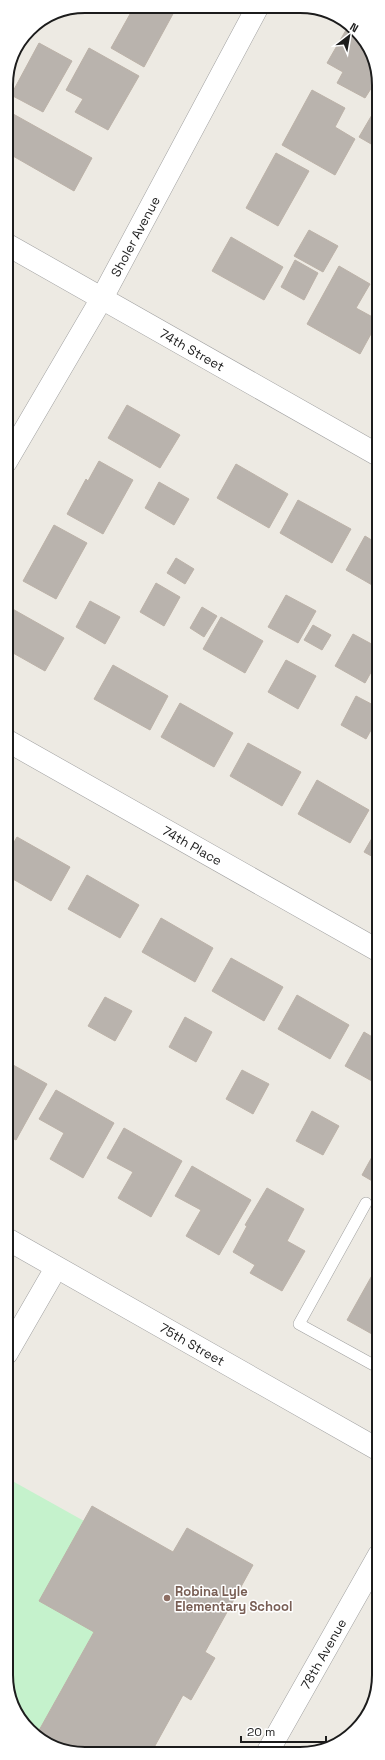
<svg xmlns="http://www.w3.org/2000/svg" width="385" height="1760" font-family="'Space Grotesk',sans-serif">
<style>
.park{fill:#c5f2cc}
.building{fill:#b9b3ad;stroke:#bcb2a8}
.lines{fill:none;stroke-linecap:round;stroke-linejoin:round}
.service-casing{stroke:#a0a0a0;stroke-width:12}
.minor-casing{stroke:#a0a0a0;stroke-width:23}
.service{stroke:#fff;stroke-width:11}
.minor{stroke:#fff;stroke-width:22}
.education-dot{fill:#8d6e63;stroke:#fff;stroke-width:1.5}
.labels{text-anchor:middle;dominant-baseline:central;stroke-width:3;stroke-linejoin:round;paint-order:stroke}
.street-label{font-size:13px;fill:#1c1c1c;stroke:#fff}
.education-label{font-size:13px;font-weight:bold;fill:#785e54;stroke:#fff;text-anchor:start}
.rim{fill:none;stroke:#1c1c1c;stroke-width:2}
</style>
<rect width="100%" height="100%" fill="#edeae3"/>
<path class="park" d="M7 1478 84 1521 94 1632 37 1734 26 1727 7 1685Z"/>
<g class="building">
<path d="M134 7H165L174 12 144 67 111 48Z"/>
<path d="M346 30 362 39 378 75V91L372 87 365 98 337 83 343 72 327 63Z"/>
<path d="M39 43 72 61 43 112 11 95Z"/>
<path d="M89 48 139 76 108 130 75 112 83 99 66 90Z"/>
<path d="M312 90 345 108 335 127 355 139 335 175 282 145Z"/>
<path d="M376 108 378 110V148L359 137Z"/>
<path d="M6 110 92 158 74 191 6 152Z"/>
<path d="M276 153 309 171 278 226 246 208Z"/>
<path d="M309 230 338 246 323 272 294 256Z"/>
<path d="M231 237 283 267 264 300 212 271Z"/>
<path d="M295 260 318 273 304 300 281 287Z"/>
<path d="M339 266 370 284 356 308 378 320V321L360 354 307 324Z"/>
<path d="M127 405 180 435 160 468 108 438Z"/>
<path d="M99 461 133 480 103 534 67 514 86 479 88 481Z"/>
<path d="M236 464 288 494 269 528 217 498Z"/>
<path d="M159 482 189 499 174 525 145 508Z"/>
<path d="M298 500 351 529 332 563 280 533Z"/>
<path d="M54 525 87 543 56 599 23 581Z"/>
<path d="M365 536 378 544 379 589 346 570Z"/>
<path d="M176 558 194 569 185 584 167 573Z"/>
<path d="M156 583 180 597 164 626 140 612Z"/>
<path d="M286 595 316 611 298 643 268 627Z"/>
<path d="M90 601 120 617 105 644 76 627Z"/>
<path d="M9 607 64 638 45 671 6 649V611Z"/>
<path d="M202 607 217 616 204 637 190 628Z"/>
<path d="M221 617 263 641 245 673 203 649Z"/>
<path d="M313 625 331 635 322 650 304 640Z"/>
<path d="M353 634 379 648V658L365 683 335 666Z"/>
<path d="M286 660 316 676 298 709 268 692Z"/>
<path d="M113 665 168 696 150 730 94 699Z"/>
<path d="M356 696 379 708V716L366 739 341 725Z"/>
<path d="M180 703 233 733 214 767 161 737Z"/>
<path d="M248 743 301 772 282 806 230 776Z"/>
<path d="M317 780 369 810 350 843 298 814Z"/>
<path d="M379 826V860L364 852Z"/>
<path d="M17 837 70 867 51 901 6 875V856Z"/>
<path d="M87 875 139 905 120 938 68 909Z"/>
<path d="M161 918 213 948 195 982 142 952Z"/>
<path d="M231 958 283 987 264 1021 212 991Z"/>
<path d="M297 995 349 1025 330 1059 278 1029Z"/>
<path d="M105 997 132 1011 115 1041 88 1026Z"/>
<path d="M185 1017 212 1032 196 1062 169 1047Z"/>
<path d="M364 1032 379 1041V1085L345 1066Z"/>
<path d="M6 1061 47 1084 16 1140 6 1135Z"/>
<path d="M242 1070 269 1084 253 1114 226 1099Z"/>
<path d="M56 1090 114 1123 83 1178 50 1159 64 1133 39 1119Z"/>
<path d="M312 1111 339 1126 323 1155 296 1141Z"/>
<path d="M124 1128 182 1161 151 1217 118 1198 133 1172 107 1158Z"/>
<path d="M378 1146 379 1147V1185L362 1175Z"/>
<path d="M192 1166 251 1200 219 1255 186 1236 201 1210 175 1196Z"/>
<path d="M267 1188 304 1209 287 1241 305 1251 282 1291 250 1273 255 1265 233 1252 247 1226 245 1225Z"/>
<path d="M379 1263V1338L347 1320Z"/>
<path d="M92 1506 173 1552 187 1528 253 1565 205 1652 215 1658 191 1700 183 1695 151 1753 69 1752 37 1734 94 1632 39 1601Z"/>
</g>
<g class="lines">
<g class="service-casing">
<path id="service" d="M366 1203 299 1324 379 1368"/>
</g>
<g class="minor-casing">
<g id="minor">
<path id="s1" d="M6 244 378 455"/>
<path id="s2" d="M6 462 102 298 257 8"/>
<path id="s3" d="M6 740 379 951"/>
<path id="s4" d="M7 1239 379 1450"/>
<path d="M7 1353 56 1268"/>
<path id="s5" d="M267 1753 379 1555"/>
</g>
</g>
<use href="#service" class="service"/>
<use href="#minor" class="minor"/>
</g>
<circle class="education-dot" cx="167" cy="1598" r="4"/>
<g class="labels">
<g class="street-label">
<text stroke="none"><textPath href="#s2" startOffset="260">Sholer Avenue</textPath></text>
<text stroke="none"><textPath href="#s1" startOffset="214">74th Street</textPath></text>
<text stroke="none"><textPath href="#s3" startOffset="214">74th Place</textPath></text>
<text stroke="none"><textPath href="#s4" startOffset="213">75th Street</textPath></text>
<text stroke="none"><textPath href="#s5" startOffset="114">78th Avenue</textPath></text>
</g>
<g class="education-label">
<text x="175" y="1591">Robina Lyle<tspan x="175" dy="15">Elementary School</tspan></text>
</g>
</g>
<path d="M0 0H385V1760H0ZM85 13H300A72 72 0 0 1 372 85V1675A72 72 0 0 1 300 1747H85A72 72 0 0 1 13 1675V85A72 72 0 0 1 85 13Z" fill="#fff" fill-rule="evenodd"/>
<path class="rim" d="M85 13H300A72 72 0 0 1 372 85V1675A72 72 0 0 1 300 1747H85A72 72 0 0 1 13 1675V85A72 72 0 0 1 85 13Z"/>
<g transform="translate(349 36) rotate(31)" stroke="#ffffff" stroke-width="3" paint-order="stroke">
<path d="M0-3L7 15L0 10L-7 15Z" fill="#1c1c1c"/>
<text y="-6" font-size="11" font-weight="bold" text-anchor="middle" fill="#1c1c1c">N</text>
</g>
<path d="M241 1736v6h85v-6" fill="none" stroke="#1c1c1c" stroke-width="2"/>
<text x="247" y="1736" font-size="12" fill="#1c1c1c" stroke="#ffffff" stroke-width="3" paint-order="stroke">20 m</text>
</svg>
